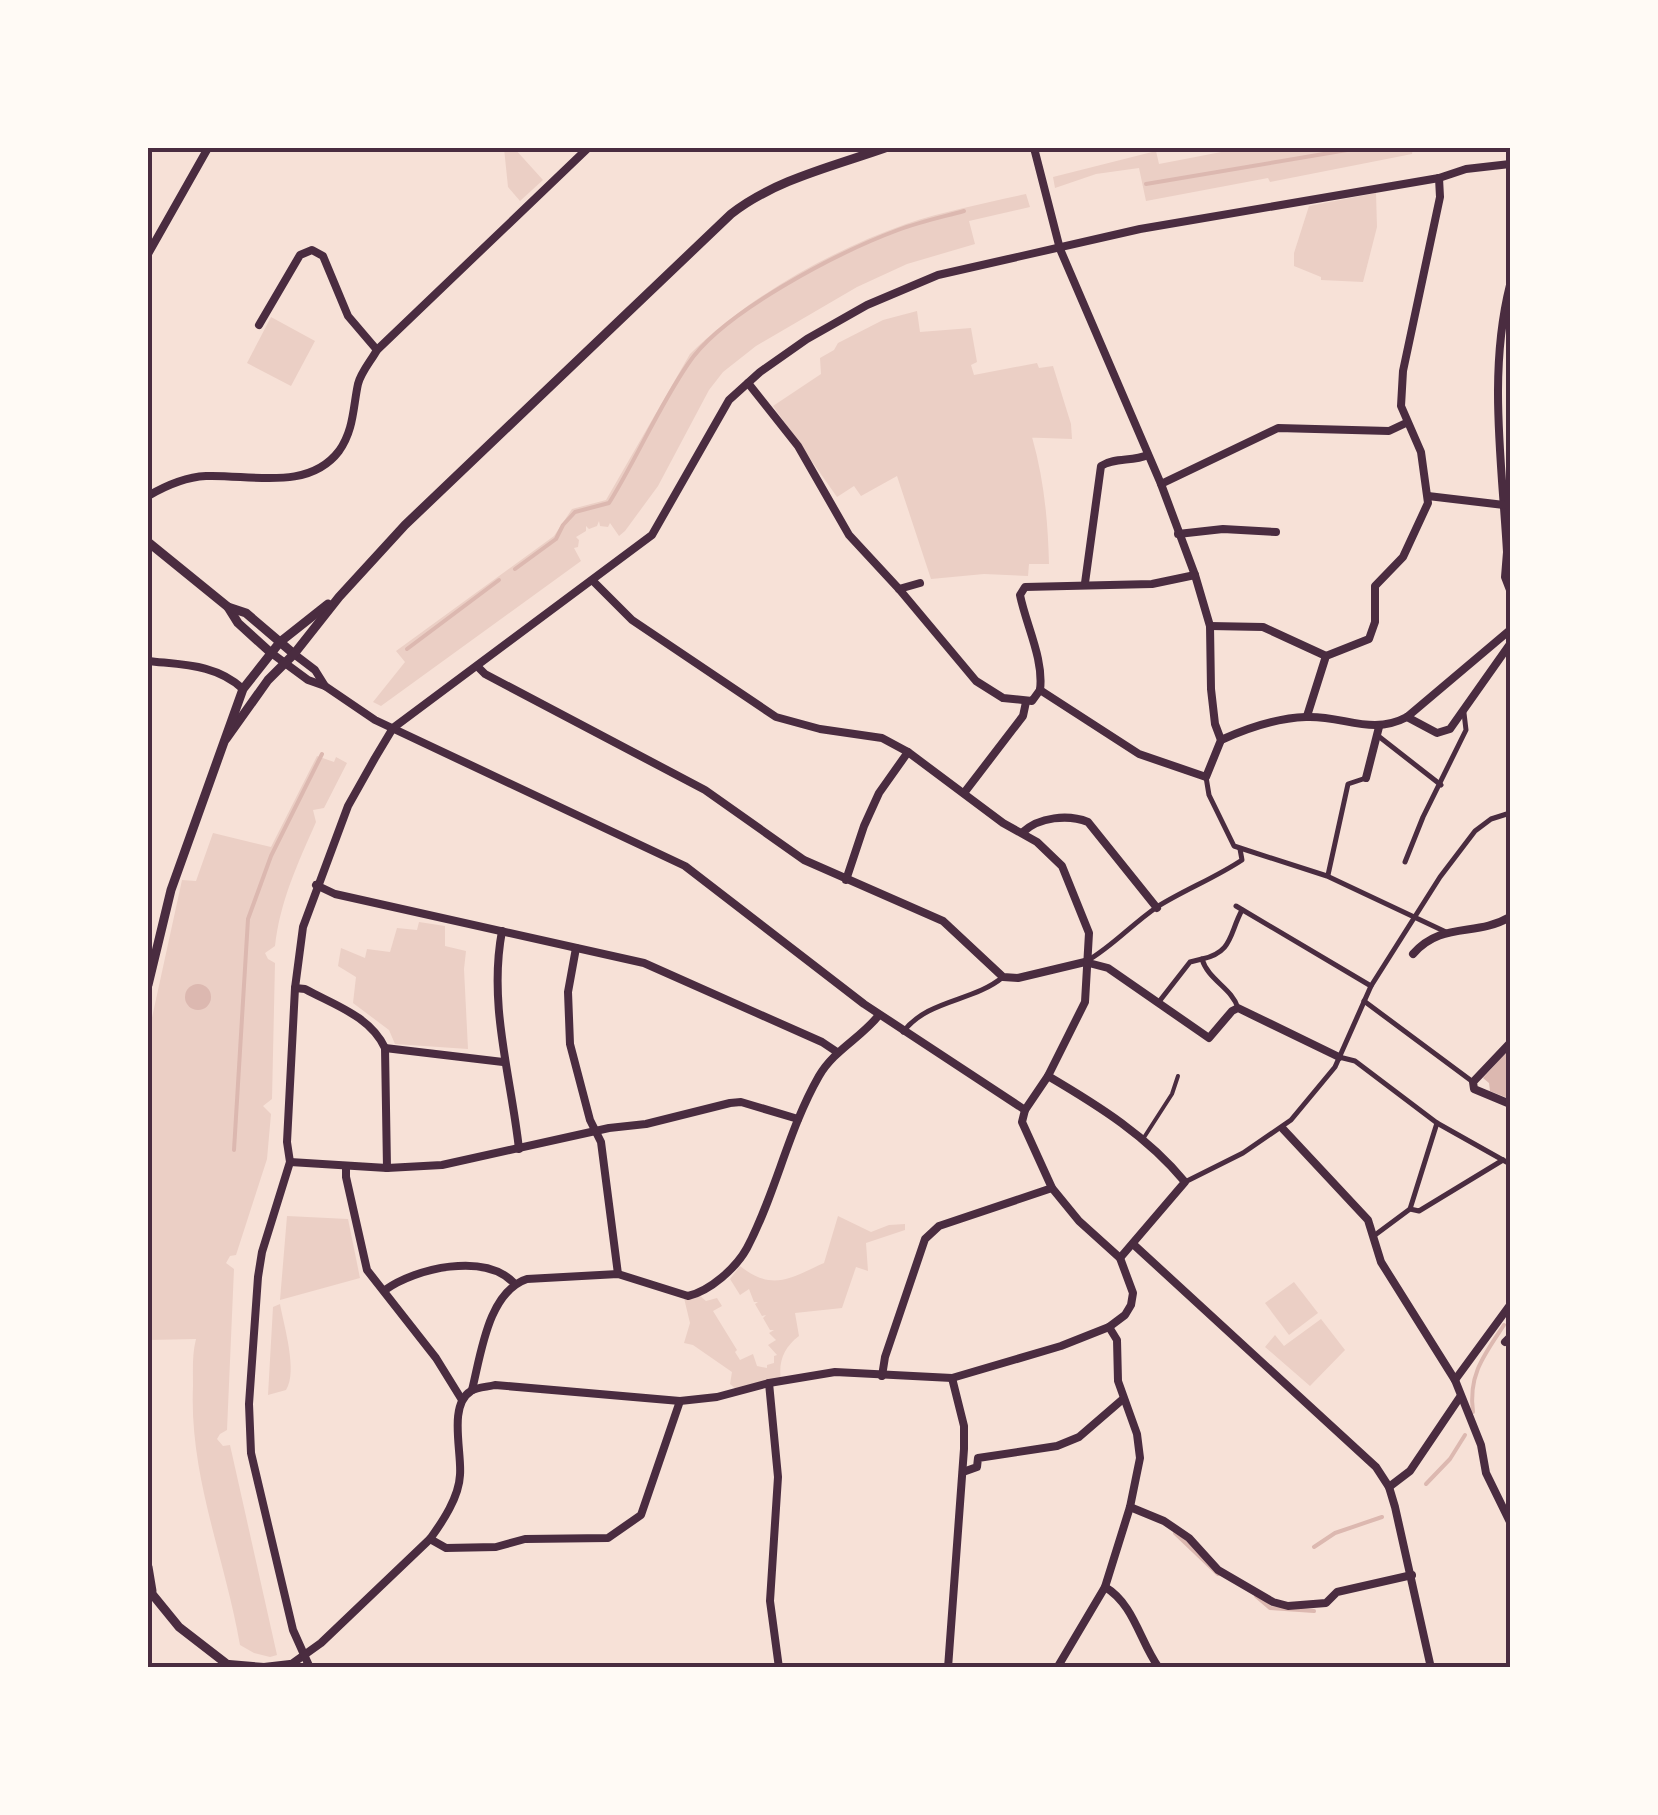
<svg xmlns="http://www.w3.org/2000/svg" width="1658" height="1815" font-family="Raleway,sans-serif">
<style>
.green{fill:#ebcfc5}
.water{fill:#dcb8b0}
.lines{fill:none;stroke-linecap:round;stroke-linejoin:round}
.stream{stroke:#dcb8b0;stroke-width:4}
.service{stroke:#4a2c40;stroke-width:4}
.pedestrian{stroke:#4a2c40;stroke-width:5}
.minor{stroke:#4a2c40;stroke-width:8}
.tertiary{stroke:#4a2c40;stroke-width:9}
.neatline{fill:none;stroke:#4a2c40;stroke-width:4}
</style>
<rect width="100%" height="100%" fill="#f7e1d7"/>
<g class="green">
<path d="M504 148H514L543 180 520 201 508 187Z"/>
<path d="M1242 148H1413L1412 154 1270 182 1268 178 1146 201 1139 168 1096 174 1055 188 1053 177 1156 151 1159 164Z"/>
<path d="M1376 193 1377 227 1363 282 1321 280V277L1294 266V253L1309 206Z"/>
<path d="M1026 194 1030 207 969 221 975 244 907 264 857 287 756 346 723 372 709 390 658 486 625 531 619 536 610 523 608 527 600 526 599 521 597 526 589 529 586 526V531L576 537 579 540 578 547 574 548 581 561 381 706 373 702 405 662 396 651 554 536 572 509 606 500 690 354C748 297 830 251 906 224 945 211 986 203 1026 194Z"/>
<path d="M917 311 920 332 971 328 977 362 971 365 974 375 1037 363 1039 368 1053 366 1071 424 1072 439 1015 437H1032C1044 479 1048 521 1049 564H1029L1028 576 984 574 931 579 897 476 861 496 854 486 837 497 773 406 821 374 820 358 834 350 838 343 883 320Z"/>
<path d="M271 317 315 341 291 386 247 363Z"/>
<path d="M317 756 334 762 336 757 347 763 324 808 313 810 316 822C298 863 280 901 275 946L265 953 268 959 275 963 272 1099 263 1106 271 1114 267 1159 236 1255 230 1256 226 1263 234 1269 227 1430 220 1434 217 1439 223 1446 230 1445 277 1655 270 1657 254 1653 240 1645C225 1558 189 1476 193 1386 193 1371 192 1354 196 1339L148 1340V1036L182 880 196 881 213 833 271 847Z"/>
<path d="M419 922 445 926V946L466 951 464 969 468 1049 395 1044 389 1030 353 1003 356 977 338 966 341 948 365 958 367 949 390 952 397 928 417 930Z"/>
<path d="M287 1216 348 1219 360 1278 280 1300Z"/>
<path d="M838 1216 871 1232 889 1225 905 1224V1230L866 1243 868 1271 856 1267 842 1308 795 1313 799 1336C784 1347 778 1362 781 1380L736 1389 730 1384 732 1372 693 1345 684 1343 690 1323 684 1298 699 1295 706 1301 717 1298 722 1306 713 1311 737 1350 735 1352 740 1360 753 1354 757 1366 767 1368V1365L774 1363V1356L777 1355 768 1345 776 1340 769 1333 774 1330H770L763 1318 766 1315 762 1316 755 1304 758 1302H754L749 1289 740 1295 730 1279 740 1266C773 1292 790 1278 824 1263Z"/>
<path d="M1294 1282 1318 1313 1289 1335 1265 1303Z"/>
<path d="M280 1304C284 1326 298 1372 286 1390L268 1395 273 1307Z"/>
<path d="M1321 1319 1345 1350 1310 1386 1265 1347 1275 1335 1284 1346Z"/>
</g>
<g class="water">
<circle cx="198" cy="997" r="13"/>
<path d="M1510 1048V1099L1490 1091 1489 1083 1483 1078Z"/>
</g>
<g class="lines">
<g class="stream">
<path d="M1146 184 1359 148"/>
<path d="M515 569 556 539 563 525 575 512 609 503C637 458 658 408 688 364 722 312 839 252 898 230 919 222 942 217 964 211"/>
<path d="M407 649 499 580"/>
<path d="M234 1150 248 919 271 856 322 754"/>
<path d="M1473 1412C1468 1375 1484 1355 1504 1325"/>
<path d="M1426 1484 1450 1459 1465 1435"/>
<path d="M1175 1533 1218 1574"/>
<path d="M1314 1547 1335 1533 1382 1517"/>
<path d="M1256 1596 1270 1608 1314 1611"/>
</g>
<path class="service" d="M1143 1139 1172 1094 1178 1076"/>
<g class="pedestrian">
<path d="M1377 735 1441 785"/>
<path d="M1206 777 1209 795 1234 846 1327 876 1446 932"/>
<path d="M1405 862 1423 817 1466 730 1464 713"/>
<path d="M1328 875 1348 784 1366 778"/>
<path d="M1236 906 1371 986"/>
<path d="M1087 961C1113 946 1132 924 1157 907 1184 890 1215 878 1242 860L1240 849"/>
<path d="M1364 1001 1473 1082"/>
<path d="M1158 1003 1190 962 1202 959"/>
<path d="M1238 1008C1232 988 1208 980 1202 959 1233 952 1229 934 1242 910"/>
<path d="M903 1032C928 999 973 1002 1003 977"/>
<path d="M1339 1057 1355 1061 1437 1123 1510 1164"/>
<path d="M1185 1182 1243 1153 1291 1120 1335 1067 1371 986 1440 877 1475 831 1491 819 1510 813"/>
<path d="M1410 1209 1437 1123"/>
<path d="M1375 1235 1410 1209 1419 1211 1503 1160"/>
</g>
<g class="minor">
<path d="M1034 148 1060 249 1161 484 1195 575 1210 626 1211 689 1215 724 1221 740 1206 777 1139 754 1040 690"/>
<path d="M148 254 208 148"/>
<path d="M1510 285C1488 372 1502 463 1507 552L1505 577 1510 590"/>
<path d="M259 325 300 255 312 250 323 256 348 316 377 350"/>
<path d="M748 383 798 446 849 535 899 589 976 681 1003 698 1032 701 1040 690"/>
<path d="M1161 484 1278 428 1389 431 1406 423"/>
<path d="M148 496C165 486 186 477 206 476 249 474 308 492 339 451 354 430 353 407 358 384 361 372 371 361 377 350L588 148"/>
<path d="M1428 496 1504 505"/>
<path d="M1178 534 1223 529 1276 532"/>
<path d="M1085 583 1101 466C1115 457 1132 462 1148 455"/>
<path d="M899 589 920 583"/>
<path d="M1210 626 1263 627 1326 656"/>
<path d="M270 652 308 680 325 686 375 720 685 866 864 1004 1025 1110"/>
<path d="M294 654 315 670 325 686"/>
<path d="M148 661C183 665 216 664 243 689"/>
<path d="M478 667 485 674 705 790 804 860 943 921 1003 977 1018 978 1085 962 1108 968 1209 1038 1232 1011 1238 1008 1339 1057"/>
<path d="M1040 690C1044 659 1026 625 1020 595L1025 587 1152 584 1195 575"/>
<path d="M1307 716 1326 656 1369 639 1375 622V586L1403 557 1428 503 1421 452 1401 406 1403 371 1440 197 1439 178"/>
<path d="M1407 717 1437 733 1450 729 1510 644"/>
<path d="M1221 740C1247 728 1278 718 1306 717 1343 715 1371 736 1407 717L1510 630"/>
<path d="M1366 778 1379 727"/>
<path d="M964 793 1023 716 1026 702"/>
<path d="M1023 832C1039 817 1068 814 1088 822L1157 908"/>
<path d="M846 880 864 826 879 793 908 752"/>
<path d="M316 885 335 894 644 963 822 1042 837 1052"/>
<path d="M502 931C488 1005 511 1076 519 1149"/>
<path d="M576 948 568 992 570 1044 590 1120 601 1142 618 1274"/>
<path d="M1413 954C1442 921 1476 937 1510 917"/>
<path d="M295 988 305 989C334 1005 370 1016 385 1048L387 1168"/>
<path d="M1510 1043 1473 1082 1474 1089 1510 1104"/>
<path d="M385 1048 503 1062"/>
<path d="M1048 1076C1099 1106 1147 1136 1185 1182L1120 1258"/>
<path d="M1283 1129 1368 1220 1381 1262 1455 1380 1481 1445 1486 1473 1510 1522"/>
<path d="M290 1162 387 1168 442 1165 609 1128 646 1124 730 1103 741 1102 798 1119"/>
<path d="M346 1166V1177L367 1270 436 1358 462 1400"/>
<path d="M1133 1244 1376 1467 1389 1487 1395 1507 1431 1668"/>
<path d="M385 1290C416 1268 484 1252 514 1283"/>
<path d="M1505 1342 1510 1337"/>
<path d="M882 1376 885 1357 925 1239 939 1226 1052 1188"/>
<path d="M1455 1380 1510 1305"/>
<path d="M769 1383 778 1477 770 1601 779 1668"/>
<path d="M472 1390C481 1354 488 1292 527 1279L618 1274 688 1296C710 1291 736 1268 747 1248 776 1193 788 1130 819 1076 834 1050 861 1038 879 1015"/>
<path d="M963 1472 977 1467 978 1458 1057 1446 1079 1437 1123 1399"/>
<path d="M1389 1487 1410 1471 1460 1397"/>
<path d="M1130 1507 1164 1521 1189 1538 1218 1570 1273 1602 1288 1606 1326 1603 1337 1592 1412 1575"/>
<path d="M430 1539 446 1548 496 1547 525 1539 608 1538 641 1515 680 1401"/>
<path d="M1105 1587C1134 1604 1140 1642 1159 1668"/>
<path d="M229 1664 264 1667 290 1664"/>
<path d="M286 1668 321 1643 430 1539C443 1521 459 1497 460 1475 462 1452 448 1405 471 1391 477 1387 488 1387 495 1385L680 1401 717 1397 769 1383 835 1372 952 1378 1061 1346 1109 1327 1125 1315 1131 1305 1133 1293 1120 1258 1079 1221 1052 1188 1022 1122 1025 1110 1048 1076 1085 1002 1089 933 1062 866 1037 842 1003 823 908 752 882 738 820 729 776 717 632 620 593 581"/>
<path d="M310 1668 293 1630 251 1453 249 1404 258 1277 262 1252 290 1162 287 1142 295 988 303 927 348 806 375 758 393 728 652 535 729 400 760 372 807 339 867 305 938 275 1140 229 1439 178 1466 169 1510 164"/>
<path d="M948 1668 964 1449V1426L952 1378"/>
<path d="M1057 1668 1105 1587 1130 1507 1140 1458 1137 1434 1118 1381 1117 1340 1109 1327"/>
</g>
<g class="tertiary">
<path d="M148 542 228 607 238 623 270 652"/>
<path d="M228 607 246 613 294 654"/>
<path d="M226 739 268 680 294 654 339 597 405 525 731 214C774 180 834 166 885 148"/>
<path d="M148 985 171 890 243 689 280 642 328 604"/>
<path d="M148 1567 152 1591"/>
<path d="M148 1589 179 1627 232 1668"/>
</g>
</g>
<rect width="1658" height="1815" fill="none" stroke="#fffaf5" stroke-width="300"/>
<rect x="150" y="150" width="1358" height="1515" class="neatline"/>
</svg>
